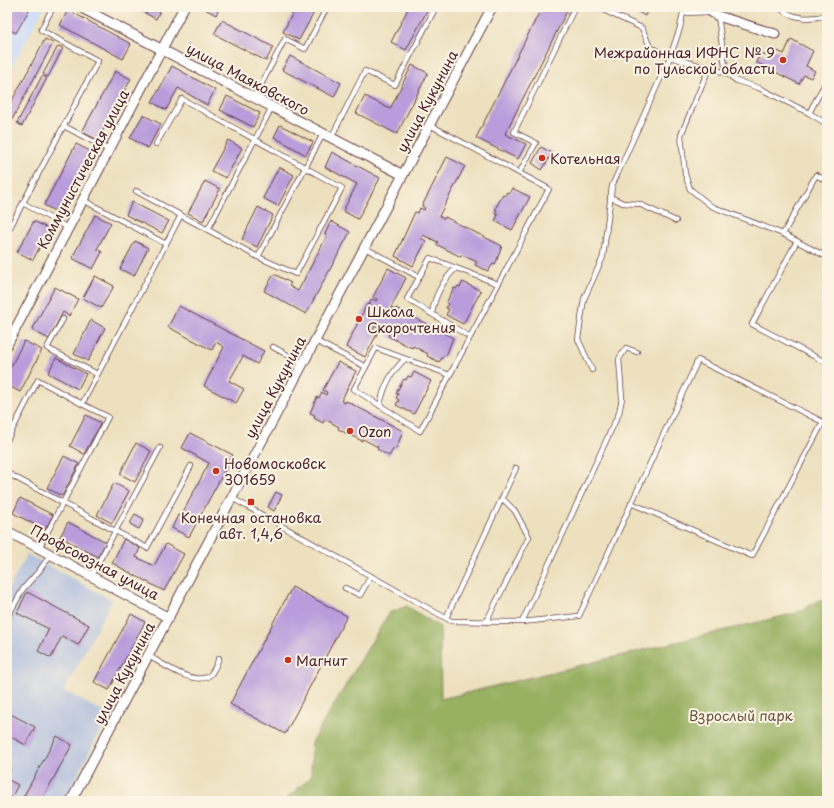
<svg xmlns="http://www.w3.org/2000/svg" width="834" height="808" font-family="'Playpen Sans',sans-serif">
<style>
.built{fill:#cddbfa}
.industrial{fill:#b9c5de}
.forest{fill:#98b062;stroke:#716846}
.building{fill:#b89cdc}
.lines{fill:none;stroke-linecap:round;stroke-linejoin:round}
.lane-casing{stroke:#623c41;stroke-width:6}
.street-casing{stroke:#623c41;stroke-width:11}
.lane{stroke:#fff;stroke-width:4.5}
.street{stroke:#fff;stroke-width:9}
.poi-dot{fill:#c8321e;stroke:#fcf5e5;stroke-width:1.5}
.labels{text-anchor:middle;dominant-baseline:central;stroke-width:4;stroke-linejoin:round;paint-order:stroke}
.poi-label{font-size:14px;fill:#4a1f2b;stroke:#fcf5e5;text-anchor:start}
.street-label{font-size:14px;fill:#4a1f2b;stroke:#fcf5e5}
.park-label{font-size:14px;fill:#6d533f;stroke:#fcf5e5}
</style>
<rect width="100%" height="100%" fill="#fcf5e5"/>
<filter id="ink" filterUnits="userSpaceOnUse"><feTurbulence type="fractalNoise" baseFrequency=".025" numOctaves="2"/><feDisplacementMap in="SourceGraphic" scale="8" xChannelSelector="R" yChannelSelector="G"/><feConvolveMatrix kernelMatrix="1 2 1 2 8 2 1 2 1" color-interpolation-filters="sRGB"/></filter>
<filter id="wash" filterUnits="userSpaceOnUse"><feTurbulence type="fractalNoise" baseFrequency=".012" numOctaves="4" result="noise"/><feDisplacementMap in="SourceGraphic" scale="16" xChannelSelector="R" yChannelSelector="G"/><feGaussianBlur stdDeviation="0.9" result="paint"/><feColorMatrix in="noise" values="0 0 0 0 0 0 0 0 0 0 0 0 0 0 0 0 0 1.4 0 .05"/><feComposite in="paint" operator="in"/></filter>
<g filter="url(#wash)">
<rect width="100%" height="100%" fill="#ece0be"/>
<path class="built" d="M7 7H44L7 76Z"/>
<path class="industrial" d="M27 554 112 600 64 691 109 715 64 801H7V592Z"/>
<path class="forest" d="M820 600 827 603V801H284L311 777 312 741 389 613 407 606 440 627 441 699 796 613Z"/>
<g id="blocks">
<g class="building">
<path d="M7 7H23L29 10 16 33 7 28Z"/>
<path d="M134 7H162L156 19Z"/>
<path d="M201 7H220L216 15Z"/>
<path d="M296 7H317L299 40 283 32Z"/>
<path d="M409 7H429L406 50 391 42Z"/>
<path d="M542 7H569L505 134 526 144 518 159 476 138Z"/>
<path d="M629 7H649L645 16Z"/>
<path d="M68 10 131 44 123 59 60 25Z"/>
<path d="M222 20 273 47 266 61 214 34Z"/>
<path d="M45 39 53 43 7 129V110Z"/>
<path d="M791 39 813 51 806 66 815 71 811 78 804 75 799 84 756 62 761 53 769 57 773 49 784 54Z"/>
<path d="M58 46 63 48 48 77 43 74Z"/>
<path d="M290 56 341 83 334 97 282 70Z"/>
<path d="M412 65 428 73 397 134 356 113 365 96 390 109Z"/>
<path d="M172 66 215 90 207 105 178 88 166 110 152 102Z"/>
<path d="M115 71 131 79 98 140 82 132Z"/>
<path d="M42 76 47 78 22 126 17 123Z"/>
<path d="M227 96 260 113 253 127 220 110Z"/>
<path d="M143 115 161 124 148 148 130 138Z"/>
<path d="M280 125 313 142 306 155 274 137Z"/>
<path d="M228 140 242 148 226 178 211 171Z"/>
<path d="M76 144 92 152 60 214 44 205Z"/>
<path d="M541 147 552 153 542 170 532 163Z"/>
<path d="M332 152 380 178 358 219 343 211 357 184 325 167Z"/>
<path d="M447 157 465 166 439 216 444 219 445 217 502 246 495 265 493 264 488 271 475 265 477 262 462 255 461 257 436 244 438 242 423 235 421 238 426 241 413 266 395 256 415 212 418 213 420 208 424 210 425 208 422 206Z"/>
<path d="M279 167 294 175 278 206 263 198Z"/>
<path d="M205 181 220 189 203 221 188 213Z"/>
<path d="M512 188 530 197 512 230 495 221 498 215 495 214 497 210 495 209 503 195 505 196 507 192 510 193Z"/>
<path d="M132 202 169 221 162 233 126 215Z"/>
<path d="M258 207 273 215 257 247 242 239Z"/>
<path d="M95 215 111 223 97 249 102 252 93 269 72 258Z"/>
<path d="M34 221 49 229 33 260 17 252Z"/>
<path d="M331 221 350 232 306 314 264 291 274 274 291 283 289 286 298 291 327 236 325 234Z"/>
<path d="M135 241 148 248 134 276 120 269Z"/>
<path d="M388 268 406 278 391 308 395 310 396 308 453 338 446 356 444 355 439 362 427 356 428 354 413 346 412 348 388 336 389 333 375 326 373 329 378 332 365 357 346 347 367 304 369 305 372 299 376 301 377 299 373 297Z"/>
<path d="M95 276 114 286 101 308 83 298Z"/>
<path d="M463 282 481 291 463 324 446 315 449 309 446 308 448 304 446 303 454 288 456 289 458 286 460 287Z"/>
<path d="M55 287 78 299 69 316 63 312 49 339 32 330Z"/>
<path d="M179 306 264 351 257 364 243 356 236 369 229 381 244 389 236 403 204 386 224 347 216 342 212 350 168 327Z"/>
<path d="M91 320 105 328 88 361 74 354Z"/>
<path d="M24 341 42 350 20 392 7 385V374Z"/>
<path d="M56 358 86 374 78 389 48 373Z"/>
<path d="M338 362 356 371 341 401 345 403 346 401 403 431 396 449 394 448 389 456 377 449 378 447 363 439 362 441 338 429 339 427 325 419 323 423 314 418 315 415 310 413 317 397 319 398 322 392 326 395 327 392 323 390Z"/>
<path d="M414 372 431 381 414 414 396 405 399 400 396 398 398 394 396 393 404 379 406 380 408 376 411 377Z"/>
<path d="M86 415 101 423 84 454 70 446Z"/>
<path d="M190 433 233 455 189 537 172 528 178 515 181 516 209 463 182 448Z"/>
<path d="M136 443 151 451 135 482 120 474Z"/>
<path d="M64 456 79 464 62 496 47 488Z"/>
<path d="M114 483 129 491 112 523 97 515Z"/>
<path d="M276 492 282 495 274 511 268 507Z"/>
<path d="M20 498 53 515 45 530 13 513Z"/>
<path d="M135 514 144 519 139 529 130 524Z"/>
<path d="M68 522 106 542 98 557 60 537Z"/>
<path d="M124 539 140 548 136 557 154 566 166 544 184 554 164 591 112 563Z"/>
<path d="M292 587 347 616 285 734 230 704Z"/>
<path d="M27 592 89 625 78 645 62 636 51 658 38 651 49 629 17 613Z"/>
<path d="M131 614 145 622 109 690 94 682Z"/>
<path d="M7 712 35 727 26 745 7 735Z"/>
<path d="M57 736 72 745 41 801H21Z"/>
<path d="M7 779 18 785 11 798 7 796Z"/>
</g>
</g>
</g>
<g filter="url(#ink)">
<use href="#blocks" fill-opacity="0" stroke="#623c41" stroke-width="1"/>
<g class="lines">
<g class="lane-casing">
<g id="lane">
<path d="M597 7 642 28 650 47 670 57 680 28 683 13 711 12 714 7"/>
<path d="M779 7C791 19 811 20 827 15"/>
<path d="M709 68 681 135 685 174 690 189 711 206 783 234 827 257"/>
<path d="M726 73 737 81 759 88 809 113 827 80"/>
<path d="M254 98 285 39 305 49 327 7"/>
<path d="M809 113 827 124"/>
<path d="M430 125 549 189 420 431 354 389 376 348 450 375"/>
<path d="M64 126 109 150"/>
<path d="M331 138 365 71 395 85 436 7"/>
<path d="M519 173 536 143 514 132 575 7"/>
<path d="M136 191 258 257 296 274 342 188 182 99 156 144"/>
<path d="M610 197 623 203 639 204 676 221"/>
<path d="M83 200 166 244"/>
<path d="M23 203 68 228"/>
<path d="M208 229 272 107"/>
<path d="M7 233 98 61 41 30 53 7"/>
<path d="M783 234 816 175 827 181"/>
<path d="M797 241 752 324 827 363"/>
<path d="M365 248 419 277"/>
<path d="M258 257 323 134"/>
<path d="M432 314C434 297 443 280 456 268"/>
<path d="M63 319 47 348 97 374"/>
<path d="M470 337 407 299 430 258 498 284"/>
<path d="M316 341 366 367"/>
<path d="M273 347 304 364"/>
<path d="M592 370 578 339 584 299 603 257 612 186 670 57 726 73 718 16"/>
<path d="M380 406C383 388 392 371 405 359"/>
<path d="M7 440 38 380 82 404"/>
<path d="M7 473 147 548 191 466"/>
<path d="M232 498 451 621 522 622 579 616 698 360 823 422 752 556 631 503"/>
<path d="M39 548 108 417 82 404 181 215"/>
<path d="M91 576 160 448"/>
<path d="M345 588 360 595 371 576"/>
<path d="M7 618 23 589 39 571 51 554"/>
<path d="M446 618 516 468"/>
<path d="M486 622 529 537 515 511 502 498"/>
<path d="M522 622 619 413 622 398 619 359 626 348 637 352"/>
<path d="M149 656C163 664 195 687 210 675 214 671 217 663 219 658"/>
<path d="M7 770H8"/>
</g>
</g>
<g class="street-casing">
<g id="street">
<path d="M80 7 403 175"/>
<path d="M703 7 718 16 775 34"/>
<path d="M7 345 184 7"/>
<path d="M7 531 169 618"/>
<path d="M71 801 492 7"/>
</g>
</g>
<use href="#lane" class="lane"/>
<use href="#street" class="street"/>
</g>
</g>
<g class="poi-dot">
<circle cx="783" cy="60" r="4"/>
<circle cx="542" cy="158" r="4"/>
<circle cx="359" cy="319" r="4"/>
<circle cx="350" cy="431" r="4"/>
<circle cx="216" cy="471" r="4"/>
<rect x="247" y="498" width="8" height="8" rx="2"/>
<circle cx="288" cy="660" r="4"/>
</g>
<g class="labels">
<g class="poi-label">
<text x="775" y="52" text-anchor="end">Межрайонная ИФНС № 9<tspan x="775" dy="16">по Тульской области</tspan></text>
<text x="550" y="158">Котельная</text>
<text x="367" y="311">Школа<tspan x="367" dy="16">Скорочтения</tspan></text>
<text x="358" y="431">Ozon</text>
<text x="224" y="463">Новомосковск<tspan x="224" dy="16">301659</tspan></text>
<text x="251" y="517" text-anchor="middle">Конечная остановка<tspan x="251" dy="16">авт. 1,4,6</tspan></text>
<text x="296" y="660">Магнит</text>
</g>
<g class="street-label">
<text transform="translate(248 79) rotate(28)">улица Маяковского</text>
<text transform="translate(427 101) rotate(-62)">улица Кукунина</text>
<text transform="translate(83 169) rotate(-62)">Коммунистическая улица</text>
<text transform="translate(275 387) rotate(-62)">улица Кукунина</text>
<text transform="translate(95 562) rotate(28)">Профсоюзная улица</text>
<text transform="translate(124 673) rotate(-62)">улица Кукунина</text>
</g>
<g class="park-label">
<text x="741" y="715">Взрослый парк</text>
</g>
</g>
<rect width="834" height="808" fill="none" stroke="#fcf5e5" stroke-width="24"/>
</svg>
